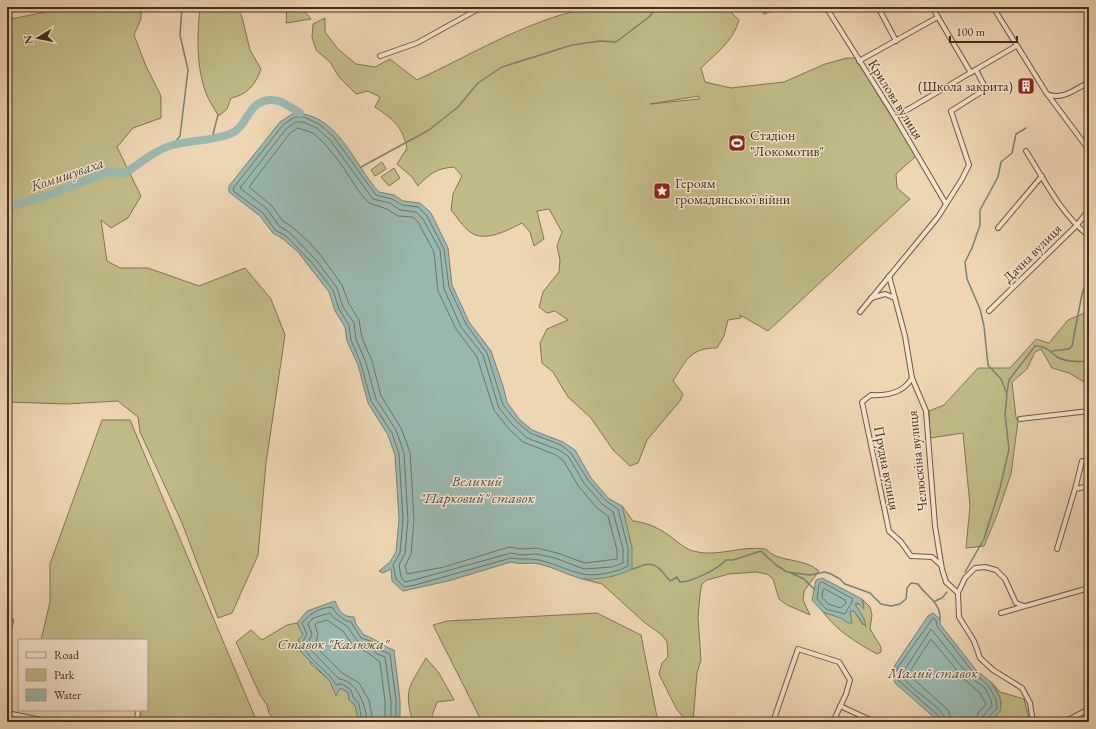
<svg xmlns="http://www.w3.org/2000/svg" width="1096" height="729" font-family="'EB Garamond',serif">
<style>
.green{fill:#c0bc87;stroke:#817552;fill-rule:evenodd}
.water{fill:#99b9b0;stroke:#768175}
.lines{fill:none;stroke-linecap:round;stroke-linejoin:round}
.shore{stroke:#6e7466;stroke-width:1}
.stream{stroke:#768175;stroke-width:1.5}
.river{stroke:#99b9b0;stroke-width:8}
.minor-casing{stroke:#6d5842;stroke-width:6}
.minor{stroke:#f4e4ce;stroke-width:4}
.labels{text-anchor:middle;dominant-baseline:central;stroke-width:3;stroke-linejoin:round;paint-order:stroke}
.poi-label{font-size:14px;fill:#422e1c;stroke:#f4e4ce;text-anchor:start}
.street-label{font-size:14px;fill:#422e1c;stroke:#f4e4ce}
.water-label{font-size:15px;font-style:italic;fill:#534a3a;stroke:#f4e4ce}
</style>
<rect width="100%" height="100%" fill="#eed6b3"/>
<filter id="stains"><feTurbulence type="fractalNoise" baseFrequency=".005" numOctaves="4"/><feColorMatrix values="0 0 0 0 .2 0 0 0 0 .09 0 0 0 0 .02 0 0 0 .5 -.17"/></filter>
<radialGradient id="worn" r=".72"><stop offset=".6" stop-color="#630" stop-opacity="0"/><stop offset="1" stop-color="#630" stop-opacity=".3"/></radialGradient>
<g class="green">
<path d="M69 7H141V19L134 35 146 66 161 96V118L133 128 117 147 141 196 128 218 111 228 101 220 107 261 120 268H148L199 286 245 268 271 299 285 335 266 463 258 555 232 613 218 618 182 523 140 432 138 417 118 401 67 404 7 402V20Z"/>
<path d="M200 7H237L242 17 250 50 261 69C256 84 247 95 231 98L227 109 220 115H218C214 108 209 101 206 93 196 66 197 35 200 7Z"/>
<path d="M287 7H301L311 19 286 23Z"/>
<path d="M606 7H726L739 20C733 42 716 53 701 68L705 82 731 88 784 82 825 64 847 58H855L916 156 896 174 897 188 910 199 768 331 740 315 741 318 728 320 724 336 717 348C691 347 685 362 673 381L683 394 680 401 647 440 638 463 630 466 613 450 591 418 568 397 553 372 542 363 540 343 547 329 568 320 555 311 547 313 539 307 543 292 559 272 560 260 557 246 562 232 549 209 537 211 544 239 534 246 530 232 522 223C508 230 485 243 470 232 463 227 457 217 451 210L453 194 462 176 454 167C437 168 429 174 418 186L412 177 397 164 407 148C402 126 394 120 375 107L380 97 368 91 356 94 339 77 330 62 316 50 312 37 313 24 325 18V32L338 49 356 64 375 67 390 59 417 80C470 55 521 24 579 10 588 8 597 9 606 7ZM699 96V99L650 104Z"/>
<path d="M761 7H782L764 14Z"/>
<path d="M382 162 386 169 375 176 371 170Z"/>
<path d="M394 168 400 178 389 186 381 177Z"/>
<path d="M1089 311V385L1069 373 1052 368 1041 349 1035 352 1027 369 1012 382 1016 417 1018 421 1011 474 997 515 984 546 966 548 970 506 963 433 930 438 929 411 944 405 978 368H1010L1036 339 1049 343 1068 320Z"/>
<path d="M102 420H130L257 722H139L140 710H147V640H41L50 602V564Z"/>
<path d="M622 506 633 521C644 522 657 527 667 534 675 539 683 548 693 551 717 558 741 545 766 549 777 563 804 557 819 571L804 591 803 600 810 615 787 605 779 599 773 579 767 574 756 572 729 574 707 580 702 584 700 594 698 618 701 660 697 673 693 722H687L676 708 659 674 662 663 668 657 667 642 662 635 644 622 602 584 583 579 614 576 625 525Z"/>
<path d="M862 599 870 607 872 615 870 629 881 647V652L877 654C857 643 837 631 823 612L841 618 850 616V611H854L863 625 864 619 855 604H864Z"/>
<path d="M597 613 641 635 658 722H482L433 625 447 621Z"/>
<path d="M297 623 303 635 311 664 330 681 336 695 340 688 348 692 349 700 355 705 359 722H272L273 719 269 713 267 705 260 695 236 642 251 630 262 640 287 625Z"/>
<path d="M426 658 439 673 454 700 437 702 432 716 435 722H413C403 689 410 686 426 658Z"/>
<path d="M991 682 1000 692 1024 699 1030 722H990C1005 705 1004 701 991 682Z"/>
</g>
<g class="water">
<path d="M294 113C339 114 353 164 379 192L394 195 403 201 420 203 431 213 448 248 452 285 469 322 491 351 503 386 507 402 519 419 532 430 563 442 575 450 591 478 608 498 622 506 632 547V569C619 576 599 580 583 579 572 577 553 567 539 564 529 562 521 565 511 562L448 581 403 591 392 581 391 569 383 573 379 571 390 562 396 552 399 519 395 455 388 435 368 403 358 365 347 341 345 327 335 311 329 292 298 252 283 239 273 233 260 216 229 192V186L280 122Z"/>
<path d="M822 578 862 599 864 609 858 603 855 604 864 619 866 627 854 611H850L852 623H848L841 618 823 612 812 600 816 580Z"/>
<path d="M335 601C339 611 343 617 354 617L356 624 364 635C377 639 381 646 394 650L400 700V722H359L355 705 349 700 348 692 340 688 336 696 330 681 301 652 298 640 303 635 297 623 307 611Z"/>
<path d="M933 613 940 619V624L976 670 991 682 1000 698 1001 710 990 722 938 721 895 683 892 674 895 665 928 616Z"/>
</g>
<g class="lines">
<g class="shore">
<path d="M295 117H304L319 124 333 136 376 195 392 199 402 205 418 207 427 216 444 249 449 287 466 324 487 353 503 405 516 421 530 433 561 445 571 453 588 480 606 501 618 509 628 548V566C618 572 594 577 583 574 568 571 554 563 539 560 529 558 520 560 511 558L415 585 404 587 396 579 393 565 400 553 403 519 399 454 392 433 371 401 361 364 351 340 349 325 339 309 333 290 313 264 286 236 275 230 263 213 233 191 234 187 283 125Z"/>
<path d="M296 122H303L317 128 330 140 373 199 390 203 400 210 416 212 423 219 440 250 444 289 461 327 483 355 499 408 512 424 527 438 559 450 568 456 584 483 602 504 613 512 623 549V563L612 567 584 569 555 558 536 554 520 555 511 553 414 580 405 582 401 577 399 565 405 553 408 520 404 453 396 430 376 399 366 363 356 339 354 323 343 307 337 288 317 261 289 232 279 226 267 209 240 188 286 129Z"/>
<path d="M298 128 313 133 325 144 341 164 360 193 369 203 387 209 398 216 413 217 418 222 434 252 438 291 456 329 477 357 494 410 508 428 523 442 556 455 563 460 579 487 597 508 608 516 617 550V559L585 563 557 553 537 548 521 549 509 547 444 567 407 574 405 566 411 554 414 520 410 452 401 428 381 396 372 361 362 338 359 320 349 304 342 285 322 257 308 241 292 227 283 221 271 205 249 187 290 133Z"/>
<path d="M822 582 853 599C852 605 847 608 845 614L826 609 817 599 819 584Z"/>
<path d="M825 589 845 600 846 603 841 608 828 604 822 597 823 590Z"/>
<path d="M362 722 359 704 353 697 351 690 342 684 336 685C327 668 306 661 303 641L307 634 302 623C311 613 319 608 332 607 337 615 342 620 351 622L361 638 373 642 380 650 390 654 396 700V722"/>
<path d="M367 722C366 705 357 681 339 679L309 648 308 643 312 634 308 624 313 618 330 613 334 618 347 626 358 642 370 647 377 654 385 657 391 701V722"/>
<path d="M373 722 369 700 359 683 342 673 315 646 318 634 315 625 317 623 327 620 343 631 354 647 367 652 380 662 385 701V722"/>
<path d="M941 722 940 717 899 681 896 674 898 667 933 618 936 620 937 626 973 672 988 685 996 699 997 708 988 718 987 722"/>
<path d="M946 722C945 706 908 691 902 674L931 629 969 676 985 688 991 700 992 706 983 716 982 722"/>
<path d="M952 722 948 710 908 674 931 639 965 680 980 693 986 704 978 713 976 722"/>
</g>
<g class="stream">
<path d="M212 138 218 115"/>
<path d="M173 145 180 136 188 70 180 35 182 7"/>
<path d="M361 167 429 130 458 107 478 83 502 67 572 45 600 41 616 42 649 17 657 7"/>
<path d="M1052 351 1069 349 1072 346 1082 294 1084 288 1089 281"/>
<path d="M1007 392 1009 380 1035 346C1047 346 1049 351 1057 357 1066 362 1079 362 1089 361"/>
<path d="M632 569C637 568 640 566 644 565 657 561 663 573 670 581L677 577 680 582C692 582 718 569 726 560H733L761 551 776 565 787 572 810 575 825 572 831 574 840 579 845 584 870 593 881 604 891 606 900 604 906 599 907 588 911 583 918 584C926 596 941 603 940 619"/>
<path d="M965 572 984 539 1000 488 1009 449 1005 414 1007 394 1001 379 988 365 984 326 980 309 967 279 965 262 972 248 980 225V210L998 177 1001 162 1012 153 1016 134 1026 128"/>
<path d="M791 573 804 579 814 589"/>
<path d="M935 601 942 598 947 592"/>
</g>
<path class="river" d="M7 208 50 195 107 172 126 173C141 162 155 150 173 145 192 140 212 141 230 134 246 128 248 105 264 101 279 97 288 106 300 113"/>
<g class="minor-casing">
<g id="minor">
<path d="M826 7 895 117 946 204"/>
<path d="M878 7 896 41"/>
<path d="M932 7 971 73"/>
<path d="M993 7 1047 94C1061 101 1076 89 1089 82"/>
<path d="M380 56 417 43 482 7"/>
<path d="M859 61 938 17"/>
<path d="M1048 95 1089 150"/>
<path d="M895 117 1016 46"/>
<path d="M1026 151C1045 181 1061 214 1089 236"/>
<path d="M998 228 1042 176"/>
<path d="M889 276 905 336 912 378 926 411 935 526 942 569 946 582 958 593"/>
<path d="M871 298 885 294 895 298"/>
<path d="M989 311 1076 226 1089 210"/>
<path d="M860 312 938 217 962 179 969 165 951 111 986 89 976 70"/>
<path d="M912 378C903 393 888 396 871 395L862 402 889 531 901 542 911 556 932 557 941 565"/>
<path d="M1020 419 1089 411"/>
<path d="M1075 489 1082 461"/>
<path d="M1057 549 1075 489 1089 486"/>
<path d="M1024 606 1016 603 1005 579 996 570 985 567 975 568 965 578 958 593 959 617 974 641 980 658 993 670 1022 688 1030 703 1033 722"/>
<path d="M1001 613 1089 588"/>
<path d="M7 633 11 621"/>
<path d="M840 706 875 722"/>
<path d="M7 713 52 722"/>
<path d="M137 722 138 710"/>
<path d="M773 722 798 649 839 662 850 680 846 694 833 722"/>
<path d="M1064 722 1089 709"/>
</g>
</g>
<use href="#minor" class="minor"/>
</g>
<defs>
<g id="building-square" transform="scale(0.9)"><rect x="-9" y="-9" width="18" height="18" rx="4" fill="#8f2418" stroke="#f4e4ce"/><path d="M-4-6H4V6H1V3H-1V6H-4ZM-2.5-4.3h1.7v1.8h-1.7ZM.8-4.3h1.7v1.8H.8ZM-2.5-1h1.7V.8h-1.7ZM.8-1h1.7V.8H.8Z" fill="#fff"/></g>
<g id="stadium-square" transform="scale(0.9)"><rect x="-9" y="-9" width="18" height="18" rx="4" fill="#8f2418" stroke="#f4e4ce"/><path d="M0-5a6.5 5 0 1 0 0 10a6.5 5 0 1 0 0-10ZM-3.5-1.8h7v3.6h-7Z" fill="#fff"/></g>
<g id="sight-square" transform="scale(0.9)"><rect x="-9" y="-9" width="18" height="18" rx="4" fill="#8f2418" stroke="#f4e4ce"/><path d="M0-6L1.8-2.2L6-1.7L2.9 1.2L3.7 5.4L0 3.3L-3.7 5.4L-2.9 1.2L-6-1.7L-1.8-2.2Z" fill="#fff"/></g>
</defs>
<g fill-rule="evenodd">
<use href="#building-square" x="1026" y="86"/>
<use href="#stadium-square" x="737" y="143"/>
<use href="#sight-square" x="662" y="191"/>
</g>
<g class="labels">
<g class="poi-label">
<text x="1013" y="86" text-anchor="end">(Школа закрита)</text>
<text x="750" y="135">Стадіон<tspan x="750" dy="16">"Локомотив"</tspan></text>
<text x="675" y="183">Героям<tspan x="675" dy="16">громадянської війни</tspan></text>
</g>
<g class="street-label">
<text transform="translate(896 99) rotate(58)">Крилова вулиця</text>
<text transform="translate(1032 253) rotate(-45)">Дачна вулиця</text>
<text transform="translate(917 461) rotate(-96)">Челюскіна вулиця</text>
<text transform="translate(887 468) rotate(79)">Прудна вулиця</text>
</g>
<g class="water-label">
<text transform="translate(67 174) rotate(-19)">Комишуваха</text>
<text x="477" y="480">Великий<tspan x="477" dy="17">"Парковий" ставок</tspan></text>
<text x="333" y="643">Ставок "Калюжа"</text>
<text x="933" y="672">Малий ставок</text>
</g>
</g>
<rect width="1096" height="729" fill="none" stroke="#eed6b3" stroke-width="24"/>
<rect x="8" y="8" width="1080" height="713" fill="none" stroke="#422e1c" stroke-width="2"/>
<rect x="12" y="12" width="1072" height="705" fill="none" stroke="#422e1c"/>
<rect x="18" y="639" width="130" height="72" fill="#f4e4ce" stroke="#ad9b87"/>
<rect x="26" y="652" width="20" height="6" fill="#f4e4ce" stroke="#ad9b87"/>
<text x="54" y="659" font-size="12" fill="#422e1c">Road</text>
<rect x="26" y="669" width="20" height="12" fill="#c0bc87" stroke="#ad9b87"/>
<text x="54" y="679" font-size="12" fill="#422e1c">Park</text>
<rect x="26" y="689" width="20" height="12" fill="#99b9b0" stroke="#ad9b87"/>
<text x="54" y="699" font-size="12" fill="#422e1c">Water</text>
<g transform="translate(38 38) rotate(260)" stroke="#f4e4ce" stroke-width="3" paint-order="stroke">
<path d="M0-3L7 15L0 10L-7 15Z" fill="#422e1c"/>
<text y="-6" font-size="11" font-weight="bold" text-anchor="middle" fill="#422e1c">N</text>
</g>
<path d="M950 36v6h67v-6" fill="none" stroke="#422e1c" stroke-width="2"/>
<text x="956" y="36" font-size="12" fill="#422e1c" stroke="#f4e4ce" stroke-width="3" paint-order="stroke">100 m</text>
<rect width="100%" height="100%" filter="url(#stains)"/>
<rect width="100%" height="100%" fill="url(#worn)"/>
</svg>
